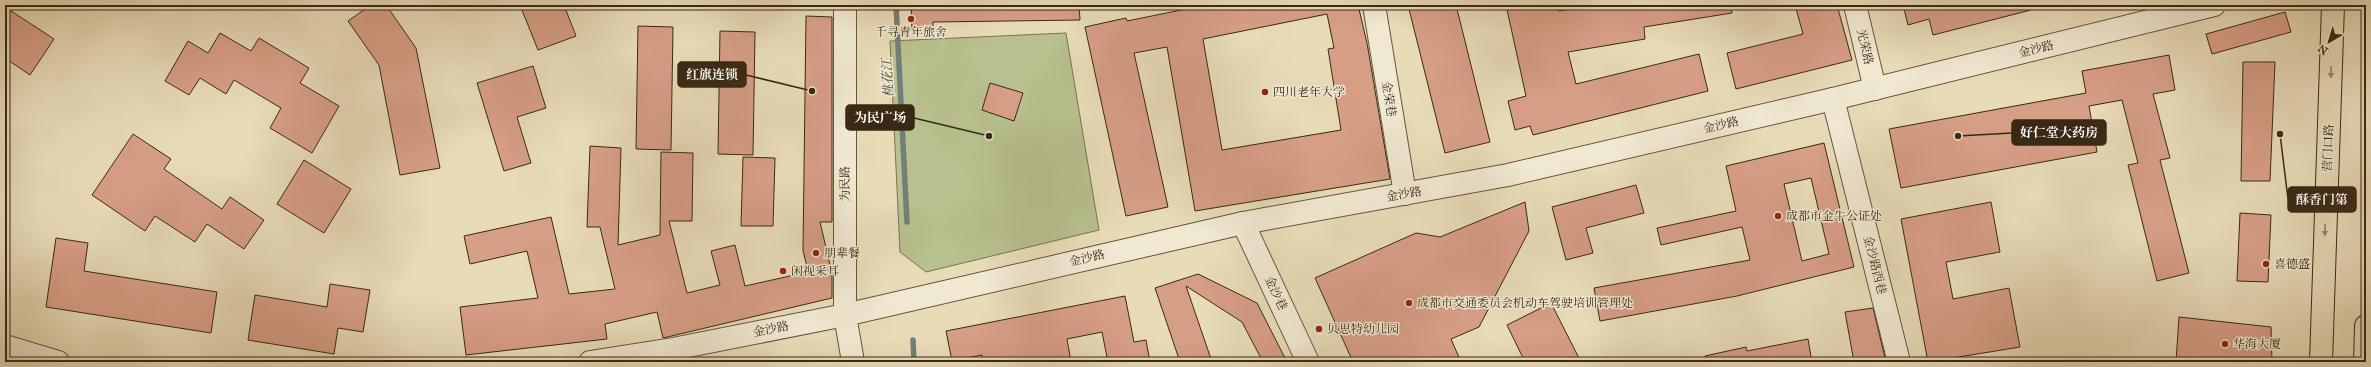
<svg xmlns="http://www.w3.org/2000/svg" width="2371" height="367" font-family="'IM FELL Great Primer','Noto Serif SC',serif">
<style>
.green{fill:#b7c08e;stroke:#787451}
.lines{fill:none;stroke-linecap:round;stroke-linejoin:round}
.stream{stroke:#737f76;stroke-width:5.5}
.building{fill:#d79e86;stroke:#392914;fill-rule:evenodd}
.minor-casing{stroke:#65563d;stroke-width:24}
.highway-casing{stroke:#392914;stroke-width:24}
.minor{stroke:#f0e8d1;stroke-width:22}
.highway{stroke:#e8dbb8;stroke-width:22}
.oneway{fill:#908266}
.poi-dot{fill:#8f2418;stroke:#f0e8d1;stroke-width:1.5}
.labels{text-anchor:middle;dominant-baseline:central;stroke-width:3;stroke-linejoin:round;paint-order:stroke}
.poi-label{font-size:12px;fill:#392914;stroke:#f0e8d1;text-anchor:start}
.street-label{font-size:12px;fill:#392914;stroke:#f0e8d1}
.water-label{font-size:13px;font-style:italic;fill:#514d3d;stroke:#f0e8d1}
.leader{fill:none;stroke:#392914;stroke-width:1.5}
.callout-dot{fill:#392914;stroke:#f0e8d1;stroke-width:1.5}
.callout{fill:#392914;stroke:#392914;stroke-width:1.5}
.callout-label{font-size:13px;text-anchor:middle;font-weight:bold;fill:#fff}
</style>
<rect width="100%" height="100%" fill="#e8dbb8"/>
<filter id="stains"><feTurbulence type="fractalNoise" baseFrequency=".005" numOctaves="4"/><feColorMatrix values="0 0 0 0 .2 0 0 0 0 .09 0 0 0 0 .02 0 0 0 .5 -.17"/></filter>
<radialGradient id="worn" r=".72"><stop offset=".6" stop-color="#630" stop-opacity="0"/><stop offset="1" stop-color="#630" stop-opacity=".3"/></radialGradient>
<path class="green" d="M1066 33 1099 230 926 272 900 252 890 41Z"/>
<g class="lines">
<g class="stream">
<path d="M896 5 907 222"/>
<path d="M913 340 914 362"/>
</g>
</g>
<g class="building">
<path d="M371 5H386L416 48 440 168 400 175 379 65 348 21Z"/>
<path d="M520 5H564L576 36 538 50Z"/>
<path d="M911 5H1079L1080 20 933 22V32L912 33Z"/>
<path d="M1206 5H1358L1367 43 1390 179 1195 211 1167 47 1134 53 1168 207 1126 216 1085 27 1126 18 1127 21ZM1327 14 1334 48 1328 49 1341 130 1222 150 1203 39Z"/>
<path d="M1408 5H1456L1490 142 1445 153Z"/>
<path d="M1506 5H1558L1559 11 1596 5H1731L1732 13 1644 27 1645 39 1568 52 1576 84 1699 54 1708 91 1533 135 1530 126 1515 130 1508 101 1526 96Z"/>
<path d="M1795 5H1837L1852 60 1736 89 1727 53 1803 34Z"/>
<path d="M1903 5H2030L2031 10 1933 35 1929 19 1908 25Z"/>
<path d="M5 7 54 39 30 75 5 58Z"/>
<path d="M2285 12 2291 32 2212 54 2206 34Z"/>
<path d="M806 16 832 17V222H820L832 273V298L663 338 657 312 605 324 607 339 466 355 460 307 538 298 527 251 470 264 464 236 551 217 569 294 615 289 600 227H587L590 146 621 148 618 245 660 235 661 152 693 153 692 221H669L687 293 720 285 711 251 735 245 745 286 808 272 803 250Z"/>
<path d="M638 26 673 27 671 150 636 149Z"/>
<path d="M720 31 755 32 753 155 718 154Z"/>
<path d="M220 33 251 51 259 38 309 68 300 83 339 106 312 153 270 128 281 108 234 80 226 94 200 78 189 95 165 81 188 41 208 53Z"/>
<path d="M2169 55 2175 90 2153 94 2170 158 2160 160 2189 273 2157 281 2128 165 2138 163 2122 100 2089 106 2097 152 1901 188 1889 129 2086 93 2082 71Z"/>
<path d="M2243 62H2275L2270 181H2241Z"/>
<path d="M533 66 546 108 517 117 531 163 504 171 477 83Z"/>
<path d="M990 83 1023 93 1014 121 982 110Z"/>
<path d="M133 134 171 159 164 169 222 209 230 197 264 220 244 249 207 224 195 242 155 216 145 231 92 195Z"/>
<path d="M1824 143 1854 267 1737 296 1600 321 1594 288 1750 260 1742 227 1661 245 1657 228 1736 211 1726 166ZM1811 178 1829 254 1802 261 1784 184Z"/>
<path d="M743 157 775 158 773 226H741Z"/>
<path d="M304 160 351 189 324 233 277 204Z"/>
<path d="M1636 185 1644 213 1586 228 1593 253 1566 260 1552 207Z"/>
<path d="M1525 202 1529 231 1479 327 1451 339 1461 362H1353L1315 278 1416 233 1440 237Z"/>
<path d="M1991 202 2000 252 1946 262 1953 299 2009 288 2020 347 1928 362 1901 219Z"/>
<path d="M2240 213 2271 215 2268 282 2237 281Z"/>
<path d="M56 238 88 243 84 271 217 292 211 333 46 307Z"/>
<path d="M1198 274 1257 303 1287 362H1263L1242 322 1186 286 1212 362H1180L1155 288Z"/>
<path d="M330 284 370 290 363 332 338 328 334 354 248 340 255 295 327 307Z"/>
<path d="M1125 296 1134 342 1146 340 1150 362H1108L1102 332 1067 339 1071 362H982V355L952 361 946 331Z"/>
<path d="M1551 303 1581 362H1525L1507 325Z"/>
<path d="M1873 308 1886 362H1854L1845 312Z"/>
<path d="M2179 317 2271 327 2272 362H2176Z"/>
<path d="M1808 339 1812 362H1706L1705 356 1746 347 1747 351Z"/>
</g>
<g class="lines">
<g class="minor-casing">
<g id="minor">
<path d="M845 5V315L853 362"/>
<path d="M1374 5 1405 194"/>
<path d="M1855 5 1875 89"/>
<path d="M1833 99 1899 362"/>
<path d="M1243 223 1308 362"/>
<path d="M5 346 58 362"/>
<path d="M590 362 673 349 845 315 1243 223 1508 175 1833 99 2214 5"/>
</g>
</g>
<g class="highway-casing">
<g id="highway">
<path d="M2321 362 2333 5"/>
<path d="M2365 362 2366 326"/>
</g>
</g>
<use href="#minor" class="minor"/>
<use href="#highway" class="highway"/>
</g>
<defs><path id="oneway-solid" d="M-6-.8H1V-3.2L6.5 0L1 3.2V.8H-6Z"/></defs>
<g class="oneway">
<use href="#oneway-solid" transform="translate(2331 72) rotate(92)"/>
<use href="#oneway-solid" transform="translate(2325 230) rotate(92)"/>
</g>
<g class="poi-dot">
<circle cx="911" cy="19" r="4"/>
<circle cx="1265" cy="92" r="4"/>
<circle cx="1778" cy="216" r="4"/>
<circle cx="816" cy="253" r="4"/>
<circle cx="2266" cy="264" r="4"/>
<circle cx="783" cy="271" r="4"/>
<circle cx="1409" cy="303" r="4"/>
<circle cx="1319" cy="329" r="4"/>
<circle cx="2225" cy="344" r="4"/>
</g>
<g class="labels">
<g class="poi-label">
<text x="911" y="32" text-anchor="middle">千寻青年旅舍</text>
<text x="1273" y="92">四川老年大学</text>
<text x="1786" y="216">成都市金牛公证处</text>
<text x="824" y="253">朋辈餐</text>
<text x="2274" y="264">喜德盛</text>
<text x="791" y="271">闲视采耳</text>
<text x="1417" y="303">成都市交通委员会机动车驾驶培训管理处</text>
<text x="1327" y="329">贝思特幼儿园</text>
<text x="2233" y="344">华海大厦</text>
</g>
<g class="street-label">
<text transform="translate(1865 47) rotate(77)">光荣路</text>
<text transform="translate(2036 49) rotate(-14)">金沙路</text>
<text transform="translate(1389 99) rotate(81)">金荣巷</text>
<text transform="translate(1721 125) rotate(-13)">金沙路</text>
<text transform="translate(2328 148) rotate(-88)">营门口路</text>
<text transform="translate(845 184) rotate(-90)">为民路</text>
<text transform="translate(1404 194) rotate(-10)">金沙路</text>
<text transform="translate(1087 258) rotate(-13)">金沙路</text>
<text transform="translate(1875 265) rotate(76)">金沙路西巷</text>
<text transform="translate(1276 293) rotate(65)">金沙巷</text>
<text transform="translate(771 329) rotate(-11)">金沙路</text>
</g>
<g class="water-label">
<text transform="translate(888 78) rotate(-93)">桃花江</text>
</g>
</g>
<path class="leader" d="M812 91L746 75M989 136L914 118M1958 136L2012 133M2280 134L2288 199"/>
<g class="callout-dot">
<circle cx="812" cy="91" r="4"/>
<circle cx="989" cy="136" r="4"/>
<circle cx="1958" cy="136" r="4"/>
<circle cx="2280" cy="134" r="4"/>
</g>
<g class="callout">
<rect x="678" y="62" width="68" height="25" rx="4"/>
<rect x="846" y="105" width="68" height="25" rx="4"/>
<rect x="2012" y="120" width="94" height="25" rx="4"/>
<rect x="2288" y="187" width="68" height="25" rx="4"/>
</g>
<g class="callout-label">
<text x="712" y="79">红旗连锁</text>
<text x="880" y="122">为民广场</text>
<text x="2059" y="137">好仁堂大药房</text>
<text x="2322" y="204">酥香门第</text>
</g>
<rect width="2371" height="367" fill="none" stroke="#e8dbb8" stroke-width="20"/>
<rect x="6" y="6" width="2359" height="355" fill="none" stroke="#392914" stroke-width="2"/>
<rect x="10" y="10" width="2351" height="347" fill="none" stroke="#392914"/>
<g transform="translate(2329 42) rotate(218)" stroke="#f0e8d1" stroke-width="3" paint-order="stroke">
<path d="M0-3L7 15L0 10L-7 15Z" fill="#392914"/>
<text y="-6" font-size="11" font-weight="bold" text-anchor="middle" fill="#392914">N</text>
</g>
<rect width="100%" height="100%" filter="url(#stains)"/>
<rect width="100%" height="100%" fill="url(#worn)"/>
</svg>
